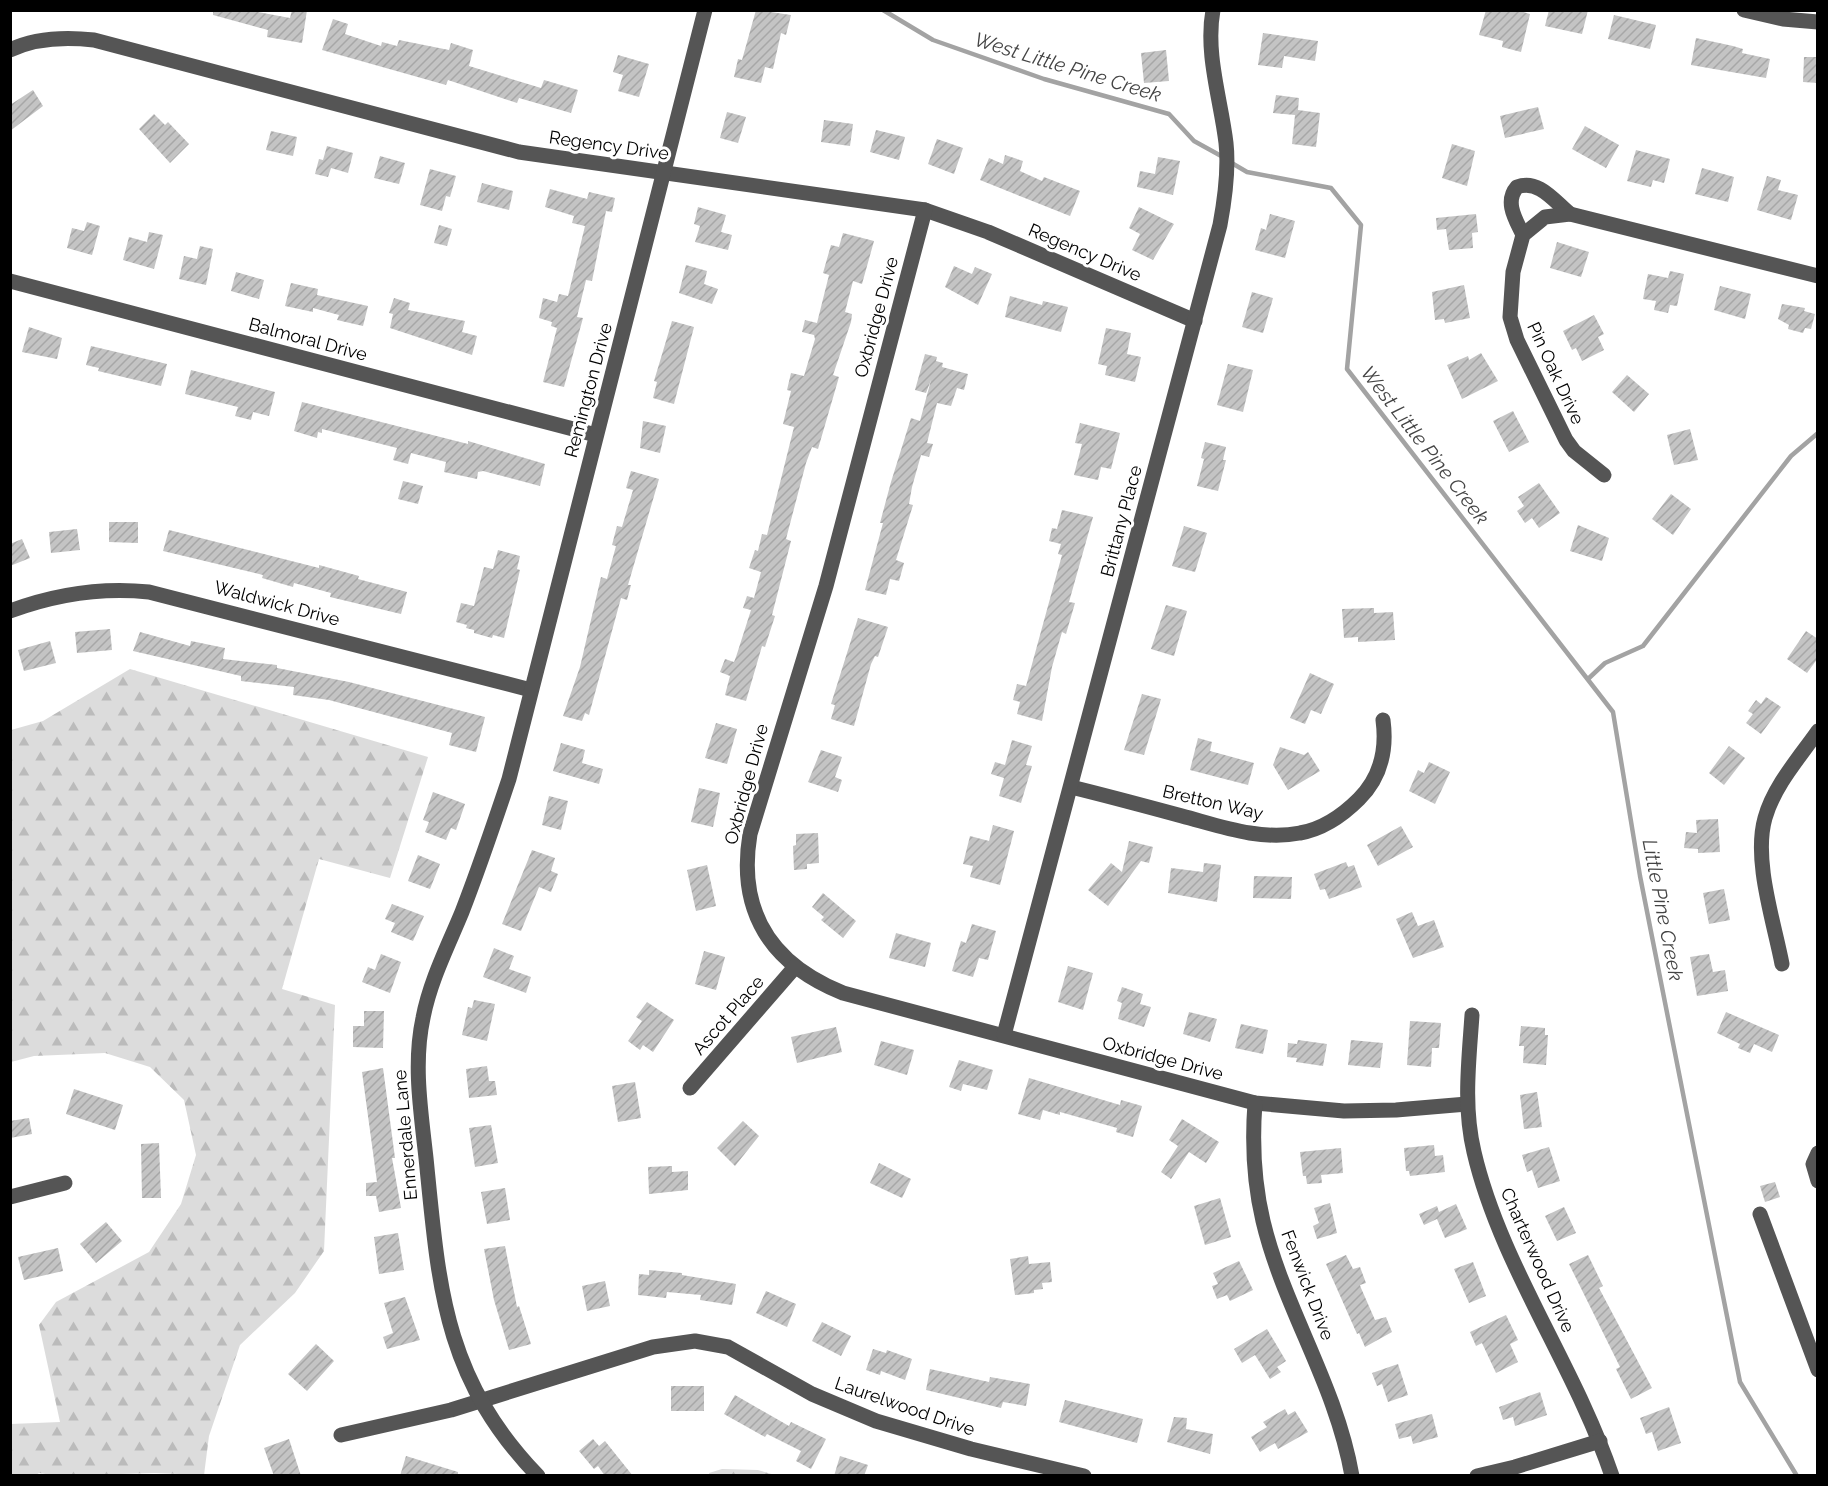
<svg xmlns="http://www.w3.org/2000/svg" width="1828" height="1486" font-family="Raleway,sans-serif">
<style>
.forest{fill:url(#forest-firs)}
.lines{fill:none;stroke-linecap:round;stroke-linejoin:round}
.stream{stroke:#a3a3a3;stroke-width:4.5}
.building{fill:url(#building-hatch)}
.minor{stroke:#555;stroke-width:15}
.labels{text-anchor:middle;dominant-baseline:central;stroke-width:6;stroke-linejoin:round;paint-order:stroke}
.street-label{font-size:18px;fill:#000;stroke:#fff}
.water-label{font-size:20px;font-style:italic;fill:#444;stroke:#fff}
</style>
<defs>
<pattern id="forest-firs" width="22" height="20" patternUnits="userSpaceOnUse" patternTransform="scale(1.5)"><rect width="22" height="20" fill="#dcdcdc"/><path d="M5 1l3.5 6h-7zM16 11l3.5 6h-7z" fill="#bbb"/></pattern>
<pattern id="building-hatch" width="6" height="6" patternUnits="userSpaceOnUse" patternTransform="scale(1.5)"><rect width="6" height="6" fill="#c4c4c4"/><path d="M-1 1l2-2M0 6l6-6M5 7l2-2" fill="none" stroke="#a7a7a7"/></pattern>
</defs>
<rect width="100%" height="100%" fill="#fff"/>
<g class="forest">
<path d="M130 669 428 757 390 878 319 859 282 989 335 1005 324 1251 295 1293 240 1345 209 1436 204 1475 154 1473 58 1476 39 1473 36 1475H11V1424L60 1422 39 1325 56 1302 149 1252 181 1204 196 1155 184 1100 150 1067 105 1053 34 1056 11 1062V730L43 721Z"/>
<path d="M722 1469 758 1470 775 1475 710 1476 709 1473Z"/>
</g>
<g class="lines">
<g class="stream">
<path d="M883 10 933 40 1044 79 1169 114 1194 141 1223 157"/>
<path d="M1230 162 1247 172 1331 188 1361 225 1347 369 1613 712 1640 876 1740 1382 1797 1476"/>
<path d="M1588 679 1605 663 1643 646 1791 456 1818 433"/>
</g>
</g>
<g class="building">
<path d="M213 10H248L290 18 292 10H307L302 43 267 37 268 30 213 15Z"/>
<path d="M756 10 791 15 786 35 781 33 773 69 765 67 761 83 734 77 738 59 742 60Z"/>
<path d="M1486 10H1517L1530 14 1521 52 1502 47 1503 41 1479 35Z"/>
<path d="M1549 10H1588L1582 34 1545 26Z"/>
<path d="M1614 15 1656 25 1650 49 1608 39Z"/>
<path d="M333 19 348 24 345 34 381 46 382 42 397 46 399 40 449 50 451 43 473 50 469 66 541 88 544 80 578 90 571 113 519 98 517 103 448 80 446 85 322 50Z"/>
<path d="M1263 33 1318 41 1315 61 1284 56 1282 68 1258 65Z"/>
<path d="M1696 38 1733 46 1743 49 1742 53 1770 59 1766 78 1691 65Z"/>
<path d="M1166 50 1169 81 1144 83 1141 53Z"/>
<path d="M618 55 649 64 639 97 618 91 623 75 613 72Z"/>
<path d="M1804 57H1818V83L1803 82Z"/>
<path d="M33 90 43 106 10 131V105Z"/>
<path d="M1276 95 1299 98 1298 110 1320 113 1316 147 1292 144 1295 115 1273 113Z"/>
<path d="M1538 107 1544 129 1505 138 1500 116Z"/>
<path d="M727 112 746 117 738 143 720 138Z"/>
<path d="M154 114 165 125 168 122 189 144 170 163 139 129Z"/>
<path d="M824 120 853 124 850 146 821 142Z"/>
<path d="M1585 126 1619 145 1606 168 1572 149Z"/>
<path d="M876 130 905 137 899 160 870 152Z"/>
<path d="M271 131 297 137 293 156 266 150Z"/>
<path d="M937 139 963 148 954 174 928 164Z"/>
<path d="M1452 144 1475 151 1467 186 1442 178Z"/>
<path d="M327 146 353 153 348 173 331 168 328 177 315 174 319 159 323 160Z"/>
<path d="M1636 150 1670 159 1664 183 1653 180 1651 187 1627 181Z"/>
<path d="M1005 155 1023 161 1020 171 1042 181 1044 177 1080 191 1070 216 980 180 989 158 1003 164Z"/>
<path d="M380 156 405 163 399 184 374 178Z"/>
<path d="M1158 157 1180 161 1173 195 1137 187 1140 171 1155 174Z"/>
<path d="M1702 168 1734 177 1728 202 1695 194Z"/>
<path d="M430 169 456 176 450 197 446 196 442 211 420 205Z"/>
<path d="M1767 176 1781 180 1778 190 1798 195 1791 220 1757 210Z"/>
<path d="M482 183 513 191 509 210 477 202Z"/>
<path d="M550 189 587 199 589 192 615 198 612 212 606 211 592 281 586 280 577 317 583 318 564 387 543 382 557 328 551 326 552 322 539 318 543 298 557 302 559 294 568 296 585 226 572 223 574 216 545 207Z"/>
<path d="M698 207 726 215 721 232 732 235 728 250 695 242 700 226 694 224Z"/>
<path d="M1139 207 1174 224 1153 260 1132 250 1140 234 1129 228Z"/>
<path d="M1270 214 1295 221 1285 258 1255 250 1261 228 1266 230Z"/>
<path d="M1476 214 1478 232 1472 233 1473 248 1449 250 1446 229 1437 230 1436 218Z"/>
<path d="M87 222 100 226 92 255 67 248 72 228 84 231Z"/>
<path d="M439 225 452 229 447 246 434 243Z"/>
<path d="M149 232 163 235 154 269 123 260 129 237 147 242Z"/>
<path d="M843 233 874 241 862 284 853 281 845 312 852 314 851 322 833 375 839 377 818 449 812 447 806 463 786 539 791 541 772 615 775 616 765 647 762 646 746 701 725 695 730 676 720 672 725 659 734 662 736 657 751 610 743 608 747 596 754 598 761 572 749 568 755 550 758 551 762 534 767 535 794 427 783 424 791 391 787 390 791 373 804 376 815 339 814 335 802 332 805 320 817 323 829 275 823 273 831 245 839 247Z"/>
<path d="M1557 242 1589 252 1581 277 1550 268Z"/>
<path d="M200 246 213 249 206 285 179 279 184 256 197 259Z"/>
<path d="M686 265 707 271 704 284 718 289 712 304 679 293Z"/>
<path d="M954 266 972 274 975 267 992 274 978 305 945 287Z"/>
<path d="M1670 271 1684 274 1677 306 1670 305 1668 313 1654 310 1656 301 1643 299 1648 274 1668 278Z"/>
<path d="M236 272 264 280 259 299 231 291Z"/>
<path d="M291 283 318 289 317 295 368 306 363 326 337 320 339 315 313 308V312L285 306Z"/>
<path d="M1464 285 1470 318 1445 323 1444 319 1435 320 1432 292Z"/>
<path d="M1720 286 1751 294 1745 319 1714 310Z"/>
<path d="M1252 292 1273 298 1263 333 1242 327Z"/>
<path d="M1010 296 1042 305 1043 301 1068 307 1061 332 1005 317Z"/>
<path d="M394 298 410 303 408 310 465 321 462 332 477 336 472 355 390 328 393 314 389 313Z"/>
<path d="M1782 304 1805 308 1804 311 1815 314 1811 329 1805 328 1803 333 1788 329 1789 325 1778 319Z"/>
<path d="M1594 315 1604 334 1598 337 1604 350 1582 361 1576 348 1572 350 1563 331Z"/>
<path d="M672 321 694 327 674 404 653 398 657 382 654 381Z"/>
<path d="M29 327 62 338 57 359 22 352Z"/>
<path d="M1106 328 1131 333 1127 354 1141 357 1135 382 1105 375 1107 366 1098 364Z"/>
<path d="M91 346 167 364 161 386 98 371 99 368 86 365Z"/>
<path d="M1481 353 1498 381 1462 399 1447 365 1468 356 1469 360Z"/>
<path d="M925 354 937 357 936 361 943 363 942 367 968 374 964 390 957 388 951 406 937 403 927 443 933 444 929 457 921 455 912 487 909 504 913 505 896 560 904 563 899 581 890 579 886 595 865 590 883 523H880L891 482 911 418 920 421 931 380 926 393 915 390Z"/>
<path d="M1228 364 1253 370 1243 412 1217 405Z"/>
<path d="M191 370 275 392 269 416 253 412 251 420 235 416 238 407 185 394Z"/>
<path d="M1627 375 1649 394 1634 412 1612 392Z"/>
<path d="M302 402 468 444V441L545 464 540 486 483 471 478 472 477 479 444 472 446 462 411 453 408 464 393 460 397 448 322 429V433L318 432 317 438 294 431Z"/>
<path d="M1513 411 1529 442 1509 452 1493 421Z"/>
<path d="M643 421 666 426 660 453 640 448Z"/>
<path d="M1080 423 1120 433 1111 469 1101 467 1098 480 1074 475 1082 444 1075 443Z"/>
<path d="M1690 429 1698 460 1674 465 1667 435Z"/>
<path d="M1205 442 1226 447 1223 460H1226L1218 491 1197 486 1204 459 1201 458Z"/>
<path d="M631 471 659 479 628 585H631L627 600 621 598 589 715 585 713 582 721 563 716 580 667 601 577 607 579 616 546 612 545 617 526 622 527 633 490 626 488Z"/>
<path d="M403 481 423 486 418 504 398 499Z"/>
<path d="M1539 483 1560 513 1539 528 1532 518 1525 523 1517 511 1524 506 1518 497Z"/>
<path d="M1671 494 1691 509 1673 535 1652 519Z"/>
<path d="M1062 510 1093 517 1069 602 1075 603 1066 634 1062 632 1052 667 1042 721 1017 714 1020 702 1013 700 1017 684 1026 686 1062 555 1058 554 1061 544 1049 541 1052 528 1057 529Z"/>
<path d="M109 522H138V543L109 542Z"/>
<path d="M1578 525 1609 538 1602 561 1570 551Z"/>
<path d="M1184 526 1207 533 1195 572 1172 566Z"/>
<path d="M77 529 80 550 51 553 49 532Z"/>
<path d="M169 530 319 568V565L359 576 358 579 407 592 401 614 330 597 331 593 294 583 293 587 262 578 263 575 163 551Z"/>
<path d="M22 539 30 558 10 566V544Z"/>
<path d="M498 550 520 556 517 569 520 570 504 638 493 635 492 638 474 633V630L466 628 467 625 456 622 461 603 474 606 484 567 493 569Z"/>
<path d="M1166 605 1187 611 1174 656 1151 649Z"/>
<path d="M1374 608V613L1393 612 1395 640 1358 642V637L1344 638 1342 609Z"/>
<path d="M858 618 888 627 878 657 875 656 871 664 854 726 831 719 835 705 831 704Z"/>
<path d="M110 629 112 650 77 653 75 632Z"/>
<path d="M1806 631 1818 639V658L1807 673 1787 659Z"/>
<path d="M140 632 190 646 191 641 225 648 223 659 277 665V668L349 682 485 717 476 752 449 745 452 733 329 700 293 695 294 687 241 681V676L133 651Z"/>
<path d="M50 641 56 663 24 671 18 650Z"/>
<path d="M1310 673 1334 684 1321 714 1311 710 1305 724 1290 718Z"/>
<path d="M1142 694 1161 699 1144 755 1124 750Z"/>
<path d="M1766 697 1781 707 1761 734 1746 723 1753 714 1748 711 1756 700 1761 704Z"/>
<path d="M716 723 737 729 727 764 705 758Z"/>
<path d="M1198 738 1212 742 1210 751 1254 763 1248 785 1190 770Z"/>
<path d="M1012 740 1032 746 1026 765 1032 766 1021 803 999 796 1004 778 991 774 995 762 1005 765Z"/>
<path d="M561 743 585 750 582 763 603 769 599 784 553 771Z"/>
<path d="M1729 746 1745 758 1724 785 1709 773Z"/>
<path d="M1280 747 1304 755 1308 752 1320 771 1288 790 1273 765Z"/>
<path d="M821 750 842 757 835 777 842 780 838 792 808 782Z"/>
<path d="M1429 762 1450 772 1435 804 1409 791 1418 770 1424 773Z"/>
<path d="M699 788 720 793 713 827 691 822Z"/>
<path d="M433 792 465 804 456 830 451 828 446 840 425 832 429 822 423 820Z"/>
<path d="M549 796 568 801 561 830 542 825Z"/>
<path d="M1718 819 1720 852 1698 853V849L1684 848 1686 832 1697 833 1696 820Z"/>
<path d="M993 825 1014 831 1000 885 970 877 973 866 963 864 970 836 989 841Z"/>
<path d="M1401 826 1413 847 1378 866 1367 845Z"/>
<path d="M818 833 819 863 807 864V869L794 870 793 846 796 845V834Z"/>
<path d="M1129 841 1153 847 1149 863 1141 861 1108 906 1088 890 1111 863 1122 872Z"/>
<path d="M532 850 555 858 551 871 558 874 551 892 539 887 521 931 502 924Z"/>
<path d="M418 855 440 864 430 889 408 881Z"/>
<path d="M1346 862 1348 867 1354 865 1362 887 1329 899 1325 889 1320 890 1314 874Z"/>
<path d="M1204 863 1221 865 1217 902 1168 893 1171 868 1203 872Z"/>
<path d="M707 865 716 906 696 911 687 870Z"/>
<path d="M1254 876 1292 877 1291 899 1253 898Z"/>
<path d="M1724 889 1730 920 1709 924 1703 893Z"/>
<path d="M823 893 856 921 843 938 821 920 824 917 812 907Z"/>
<path d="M392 904 424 916 413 941 391 932 395 923 385 919Z"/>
<path d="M1412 912 1418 926 1434 920 1444 947 1413 958 1396 919Z"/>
<path d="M972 924 996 931 988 960 979 958 973 977 952 971 961 941 966 943Z"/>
<path d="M896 933 931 943 925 967 889 958Z"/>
<path d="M494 948 514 956 509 969 531 977 526 993 483 977Z"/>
<path d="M704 951 725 957 716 990 695 984Z"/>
<path d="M381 954 401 962 390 993 362 982 368 967 375 970Z"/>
<path d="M1709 954 1713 972 1725 970 1728 991 1697 996 1690 957Z"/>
<path d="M1068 966 1093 973 1083 1010 1058 1002Z"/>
<path d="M1122 987 1143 994 1140 1004 1151 1007 1144 1027 1118 1019 1122 1003 1117 1001Z"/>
<path d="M474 1000 495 1004 487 1041 462 1035 468 1007 472 1008Z"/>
<path d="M647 1002 674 1020 653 1052 643 1045 640 1050 628 1041 642 1021 636 1017Z"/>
<path d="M364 1011H384L383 1048 353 1047V1026H364Z"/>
<path d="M1189 1012 1217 1019 1210 1042 1183 1034Z"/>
<path d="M1726 1012 1779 1035 1772 1052 1754 1044 1750 1053 1738 1048 1740 1044 1717 1033Z"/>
<path d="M1410 1021 1441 1023 1439 1048H1432L1431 1067 1407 1065Z"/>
<path d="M1241 1024 1268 1030 1263 1054 1235 1048Z"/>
<path d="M1521 1026 1545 1028V1035H1548L1546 1065 1523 1063 1524 1046H1519Z"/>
<path d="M836 1027 842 1052 797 1063 791 1037Z"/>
<path d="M1298 1040 1327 1044 1323 1066 1296 1062 1297 1058 1287 1057 1288 1043 1297 1044Z"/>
<path d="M1351 1040 1383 1043 1380 1068 1348 1065Z"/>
<path d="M881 1041 914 1050 907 1075 874 1065Z"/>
<path d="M959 1060 993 1070 987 1090 963 1084 961 1091 949 1087Z"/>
<path d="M487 1066 489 1081H495L497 1095 469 1098 466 1069Z"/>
<path d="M383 1068 395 1158H392L401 1208 379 1212 376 1196H366V1183L377 1182 362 1072Z"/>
<path d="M1029 1078 1120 1105 1121 1100 1142 1106 1133 1137 1116 1132 1117 1128 1060 1112V1115L1043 1110 1040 1120 1018 1114Z"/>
<path d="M635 1082 641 1118 618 1122 612 1086Z"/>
<path d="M74 1089 123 1105 115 1130 66 1114Z"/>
<path d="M1537 1092 1542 1127 1524 1129 1520 1095Z"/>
<path d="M29 1118 32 1134 10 1138V1121Z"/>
<path d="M1182 1119 1219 1142 1206 1163 1189 1152 1171 1179 1161 1172 1178 1146 1169 1140Z"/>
<path d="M743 1121 759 1136 735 1166 717 1148Z"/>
<path d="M491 1125 498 1163 475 1167 469 1128Z"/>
<path d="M159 1143 161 1198H142L141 1144Z"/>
<path d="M1434 1145 1435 1156 1443 1155 1445 1172 1410 1176 1409 1171H1406L1404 1148Z"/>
<path d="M1549 1147 1560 1181 1538 1188 1532 1170 1527 1172 1522 1155Z"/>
<path d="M1341 1148 1343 1173 1321 1175 1322 1183 1307 1184 1306 1176H1303L1300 1152Z"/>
<path d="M879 1163 911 1179 902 1198 870 1183Z"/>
<path d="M672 1166V1172L688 1171V1190L649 1194 648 1167Z"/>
<path d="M1775 1182 1780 1197 1765 1202 1760 1186Z"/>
<path d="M505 1188 510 1220 487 1224 481 1192Z"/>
<path d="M1220 1198 1231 1237 1205 1245 1194 1206Z"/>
<path d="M1330 1203 1337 1233 1317 1239 1313 1226 1319 1223 1314 1208Z"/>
<path d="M1456 1204 1467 1229 1445 1238 1437 1219 1424 1225 1419 1214 1437 1206 1439 1212Z"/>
<path d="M1564 1207 1576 1233 1557 1241 1545 1216Z"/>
<path d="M106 1222 122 1241 96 1263 80 1244Z"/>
<path d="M398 1233 404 1270 379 1274 374 1237Z"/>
<path d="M505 1246 517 1307 519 1306 531 1344 509 1350 494 1300 484 1249Z"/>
<path d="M58 1248 63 1271 24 1280 18 1257Z"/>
<path d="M1346 1255 1353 1269 1360 1267 1366 1283 1360 1285 1361 1288 1375 1320 1386 1317 1392 1332 1365 1347 1359 1333 1357 1334 1326 1264Z"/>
<path d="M1588 1255 1603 1286 1599 1288 1652 1388 1631 1399 1616 1369 1620 1367 1569 1264Z"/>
<path d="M1028 1256 1029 1264 1050 1262 1052 1282 1042 1283 1043 1289 1034 1290V1293L1015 1295 1010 1259Z"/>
<path d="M1239 1261 1253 1290 1230 1301 1227 1295 1217 1299 1212 1286 1218 1284 1213 1273Z"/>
<path d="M1473 1262 1486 1296 1469 1303 1454 1269Z"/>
<path d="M649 1270 682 1273V1275L736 1284 732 1305 700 1300 701 1295 667 1292 666 1298 638 1295 639 1274 649 1275Z"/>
<path d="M605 1281 610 1306 587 1311 582 1286Z"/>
<path d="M766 1291 796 1304 787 1327 756 1313Z"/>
<path d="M405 1297 420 1340 387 1349 383 1337 393 1333 384 1303Z"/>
<path d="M1506 1315 1518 1340 1510 1344 1518 1362 1496 1373 1482 1343 1476 1346 1470 1332Z"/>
<path d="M822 1322 851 1336 841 1356 812 1341Z"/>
<path d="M1267 1329 1286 1361 1277 1367 1281 1372 1270 1379 1255 1355 1242 1363 1234 1349Z"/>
<path d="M316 1344 334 1361 307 1391 288 1374Z"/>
<path d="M873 1349 886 1353 887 1350 912 1359 905 1380 881 1371 880 1375 866 1370Z"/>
<path d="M1398 1364 1408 1395 1388 1402 1382 1384 1377 1386 1372 1373Z"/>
<path d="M930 1369 989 1382 990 1377 1030 1384 1026 1406 1003 1402 1001 1408 926 1390Z"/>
<rect x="671" y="1386" width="33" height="25"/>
<path d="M1540 1392 1547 1415 1515 1426 1513 1417 1503 1420 1499 1407Z"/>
<path d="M735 1395 789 1426 791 1422 826 1439 811 1469 796 1461 801 1451 767 1434 765 1437 724 1414Z"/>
<path d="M1065 1400 1143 1419 1137 1443 1059 1422Z"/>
<path d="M1669 1407 1681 1443 1658 1451 1652 1432 1646 1434 1640 1418Z"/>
<path d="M1285 1409 1288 1415 1295 1411 1308 1432 1278 1449 1275 1443 1260 1452 1251 1437 1267 1427 1263 1422Z"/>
<path d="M1432 1414 1438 1437 1413 1444 1411 1436 1399 1439 1395 1424Z"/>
<path d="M1174 1417 1187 1418 1186 1429 1213 1434 1210 1454 1167 1442Z"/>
<path d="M289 1439 301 1476H274L264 1448Z"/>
<path d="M593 1439 599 1446 605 1441 633 1476H605L598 1466 594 1469 579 1451Z"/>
<path d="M406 1456 458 1472V1476H400Z"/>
<path d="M840 1456 868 1465 864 1476H834Z"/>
</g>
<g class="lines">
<g class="minor">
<path d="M1744 10 1783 19 1818 22"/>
<path d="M10 50C35 38 67 37 94 40L519 152 925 210 988 232 1195 321"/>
<path d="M925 210 826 586 750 834C737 912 771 964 843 993L1255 1103 1344 1111 1396 1110 1467 1104"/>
<path d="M1523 235C1516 220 1504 202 1517 187 1539 179 1554 201 1570 214"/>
<path d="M10 281 596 435"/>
<path d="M1604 475 1574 451 1566 440 1517 340 1510 317 1513 272 1523 235 1545 217 1570 214 1818 276"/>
<path d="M10 611C56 594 101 587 149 592L531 690"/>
<path d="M1071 787C1108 796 1145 806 1182 816 1220 826 1260 841 1300 833 1323 829 1342 816 1359 799 1381 777 1387 750 1383 720"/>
<path d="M1782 964C1774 922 1753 860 1765 818 1774 786 1799 758 1818 731"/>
<path d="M1472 1015C1469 1060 1463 1106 1474 1152 1500 1264 1575 1366 1612 1476"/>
<path d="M1004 1035 1220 225C1225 198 1229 170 1226 143 1221 100 1205 54 1213 10"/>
<path d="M690 1088 795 967"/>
<path d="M1255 1103C1252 1142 1254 1183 1263 1221 1284 1309 1336 1384 1352 1476"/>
<path d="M1818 1153 1813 1164 1818 1181"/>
<path d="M10 1197 65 1183"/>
<path d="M1760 1214 1818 1370"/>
<path d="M341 1435 451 1410 653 1347 695 1341 728 1347 812 1394 876 1421 971 1449 1084 1476"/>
<path d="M538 1476C443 1377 439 1287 426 1158 421 1112 413 1064 423 1018 430 981 448 946 462 912 479 868 494 824 509 779L705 10"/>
<path d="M1477 1476 1515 1467 1600 1441"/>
</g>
</g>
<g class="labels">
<g class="street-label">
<text transform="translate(609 145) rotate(8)">Regency Drive</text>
<text transform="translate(1085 252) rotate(23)">Regency Drive</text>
<text transform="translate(876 317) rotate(-75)">Oxbridge Drive</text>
<text transform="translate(308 339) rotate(15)">Balmoral Drive</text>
<text transform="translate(1556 373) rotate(65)">Pin Oak Drive</text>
<text transform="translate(588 390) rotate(-75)">Remington Drive</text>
<text transform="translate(1121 521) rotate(-75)">Brittany Place</text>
<text transform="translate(277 603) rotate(15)">Waldwick Drive</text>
<text transform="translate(746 784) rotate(-75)">Oxbridge Drive</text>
<text transform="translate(1213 802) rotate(13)">Bretton Way</text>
<text transform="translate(728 1015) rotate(-49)">Ascot Place</text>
<text transform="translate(1163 1058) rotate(15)">Oxbridge Drive</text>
<text transform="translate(405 1135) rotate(-95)">Ennerdale Lane</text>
<text transform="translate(1538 1260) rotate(66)">Charterwood Drive</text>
<text transform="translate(1308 1285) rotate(69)">Fenwick Drive</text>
<text transform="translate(905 1406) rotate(19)">Laurelwood Drive</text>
</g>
<g class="water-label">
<text transform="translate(1068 67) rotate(17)">West Little Pine Creek</text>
<text transform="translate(1425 445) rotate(52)">West Little Pine Creek</text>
<text transform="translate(1663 910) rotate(79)">Little Pine Creek</text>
</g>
</g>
<rect width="1828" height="1486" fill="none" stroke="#000000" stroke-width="24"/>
</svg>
